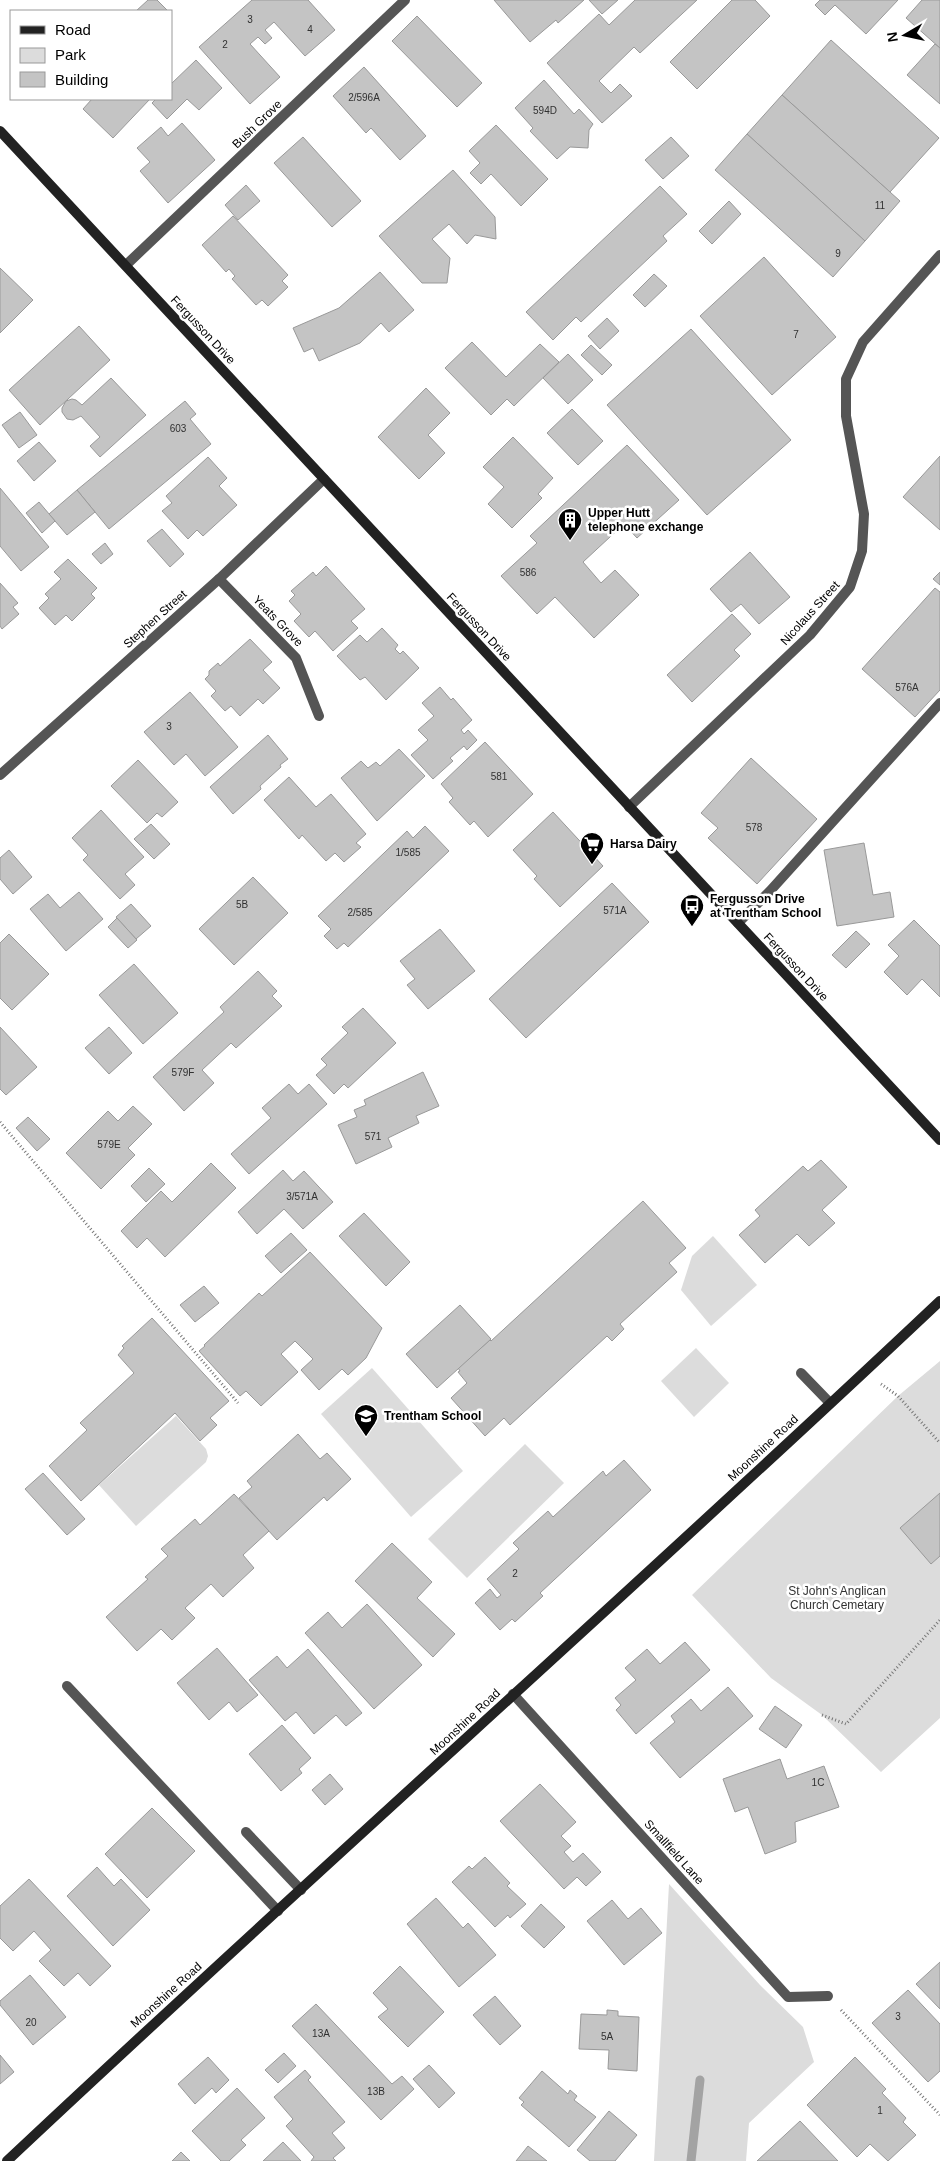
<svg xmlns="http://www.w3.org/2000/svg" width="940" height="2161" font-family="Helvetica,sans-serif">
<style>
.green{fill:#dcdcdc}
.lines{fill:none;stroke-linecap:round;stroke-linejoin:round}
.stream{stroke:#a3a3a3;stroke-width:9}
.building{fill:#c4c4c4;stroke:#999}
.path{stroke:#777;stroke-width:3;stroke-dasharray:1 2.5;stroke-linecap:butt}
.lane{stroke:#555;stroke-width:10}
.street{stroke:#555;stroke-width:10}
.secondary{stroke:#222;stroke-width:10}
.labels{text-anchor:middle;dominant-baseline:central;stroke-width:5;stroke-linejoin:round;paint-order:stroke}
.number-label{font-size:10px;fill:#313131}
.street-label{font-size:12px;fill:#000;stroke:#fff}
.poi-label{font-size:12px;font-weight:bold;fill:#000;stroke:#fff;text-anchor:start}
.park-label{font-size:12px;fill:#333;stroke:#fff}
</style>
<rect width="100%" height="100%" fill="#fff"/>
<g class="green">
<path d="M713 1236 757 1285 711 1326 681 1290 692 1256Z"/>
<path d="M696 1348 729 1383 694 1417 661 1381Z"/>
<path d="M940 1361V1718L881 1772 822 1715 771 1678 692 1595 898 1396Z"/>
<path d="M372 1368 463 1471 411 1517 321 1414Z"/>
<path d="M176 1416 206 1449 208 1456 206 1462 136 1526 99 1485Z"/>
<path d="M525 1444 564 1483 467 1578 428 1539Z"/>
<path d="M669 1884 760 1985 803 2027 814 2062 749 2123 746 2161H654Z"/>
</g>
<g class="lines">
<path class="stream" d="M691 2161 700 2080"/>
</g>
<g class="building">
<path d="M148 0H157L168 11H136Z"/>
<path d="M252 0H308L335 30 305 56 274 22 265 30 272 38 265 44 258 37 250 44 280 77 250 104 199 47Z"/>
<path d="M494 0H584L558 23 556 20 530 42Z"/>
<path d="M589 0H618L602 14Z"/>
<path d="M635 0H697L640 53 634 47 599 81 611 93 620 84 632 96 602 123 547 63 599 14 609 25Z"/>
<path d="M732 0H755L770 16 697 89 670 62Z"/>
<path d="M820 0H898L866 34 835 5 825 15 815 5Z"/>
<path d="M922 0H940V48L906 18Z"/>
<path d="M417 16 482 83 457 107 392 41Z"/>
<path d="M831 40 939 138 890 192 782 95Z"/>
<path d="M935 44 940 48V104L907 75Z"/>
<path d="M196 60 222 88 199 110 187 99 167 119 152 103 156 99H171V84Z"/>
<path d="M364 67 426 136 400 160 371 128 366 133 333 96Z"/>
<path d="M544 80 574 114 579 109 593 124 589 130 588 148 570 147 557 159 530 131 533 128 515 108Z"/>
<path d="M782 95 900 201 865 241 747 134Z"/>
<path d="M92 99H150L113 138 83 109Z"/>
<path d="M182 123 215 160 168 203 140 171 150 162 137 148 161 127 168 136Z"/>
<path d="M496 125 548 179 521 206 491 174 481 184 470 173 480 163 469 151Z"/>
<path d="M747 134 865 241 833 277 715 170Z"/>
<path d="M303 137 361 201 332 227 274 163Z"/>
<path d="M671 137 689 156 663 179 645 160Z"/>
<path d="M453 170 495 217 496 239 475 235 467 244 449 224 432 239 450 258 447 283H422L379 236Z"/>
<path d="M246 185 260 201 238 220 225 205Z"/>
<path d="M660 186 687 214 663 236 667 241 581 322 576 317 553 340 526 312Z"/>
<path d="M729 201 741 214 712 244 699 231Z"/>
<path d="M233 216 288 275 282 281 288 287 268 306 262 300 256 305 232 279 235 276 229 269 226 272 202 245Z"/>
<path d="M764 257 836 337 772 395 700 316Z"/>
<path d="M0 268 33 300 0 333Z"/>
<path d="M380 272 414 310 389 332 381 323 360 343 319 361 313 348 304 352 293 328 339 308Z"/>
<path d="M654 274 667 286 645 307 633 295Z"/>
<path d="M607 318 619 331 600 349 588 336Z"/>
<path d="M79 326 110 360 40 425 9 390Z"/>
<path d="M691 329 791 440 707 515 607 405Z"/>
<path d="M472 342 506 377 540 344 559 362 514 406 507 399 491 415 445 368Z"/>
<path d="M591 345 612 365 602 375 581 355Z"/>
<path d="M568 354 593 380 568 404 543 378Z"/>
<path d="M111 378 146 415 100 457 90 446 100 437 81 416 73 420 67 419 62 412V408L66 401 72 399 76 400 82 405Z"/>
<path d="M426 388 450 413 428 435 445 453 419 479 378 437Z"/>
<path d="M185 401 196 414 190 419 211 444 109 529 77 490Z"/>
<path d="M572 409 603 441 578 465 547 433Z"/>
<path d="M20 412 37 435 19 448 2 425Z"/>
<path d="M513 437 553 478 538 494 542 498 512 528 488 504 504 487 483 467Z"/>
<path d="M39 442 56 461 34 481 17 461Z"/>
<path d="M627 445 679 500 637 538 624 524 583 562 601 583 615 570 639 595 594 638 555 597 537 614 501 576 537 543 530 536Z"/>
<path d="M940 456V530L903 497Z"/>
<path d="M208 457 227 478 219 486 237 505 203 536 197 530 188 539 162 511 172 503 166 496Z"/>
<path d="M0 488 49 547 21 571 0 546Z"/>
<path d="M77 490 95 512 67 535 49 514Z"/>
<path d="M39 502 55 521 42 533 26 513Z"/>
<path d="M162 529 184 554 170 567 147 541Z"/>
<path d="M105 543 113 554 101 564 92 554Z"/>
<path d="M750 552 790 597 759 624 741 604 731 612 710 589Z"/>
<path d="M68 559 97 588 91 594 95 598 72 621 66 615 55 625 39 608 49 598 45 594 61 579 54 572Z"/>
<path d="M326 566 365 609 351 621 358 628 333 651 315 631 309 637 294 621 301 614 289 601 295 595 291 591 313 572 316 576Z"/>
<path d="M940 572V585L933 579Z"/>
<path d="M0 583 18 603 13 607 19 614 2 629 0 626Z"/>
<path d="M935 588 940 592V690L915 717 862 669Z"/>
<path d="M732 614 751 634 734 650 740 656 692 702 667 675Z"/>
<path d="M382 628 398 645 395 649 400 654 403 651 419 668 386 700 365 677 360 680 337 656 360 635 367 642Z"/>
<path d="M250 639 272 662 263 670 280 688 263 704 258 699 240 716 231 706 225 711 211 696 216 691 205 679 209 675V671L218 663 220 666Z"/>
<path d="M440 687 451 700 453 698 472 720 461 730 464 734 468 730 477 740 467 750 464 746 450 758 453 761 433 779 411 755 428 740 418 730 434 716 422 703Z"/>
<path d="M190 692 238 747 205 776 186 754 174 765 144 732Z"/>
<path d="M268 735 288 759 280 765 281 767 260 786 261 789 233 814 210 787Z"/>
<path d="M485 742 533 794 488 837 474 821 470 825 449 802 453 798 441 784Z"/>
<path d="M399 749 425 776 377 821 341 778 361 761 368 768 376 762 380 766Z"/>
<path d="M751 758 817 819 757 884 708 838 718 828 701 813Z"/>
<path d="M138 760 178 802 162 817 157 813 147 823 111 786Z"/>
<path d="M289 777 316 807 331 794 366 834 356 843 361 847 344 862 335 853 326 861 302 835 299 839 264 800Z"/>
<path d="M101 810 144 857 125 874 135 885 120 899 83 860 88 855 72 838Z"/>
<path d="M553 812 603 866 560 907 534 879 537 876 513 850Z"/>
<path d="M151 824 170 844 154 859 134 839Z"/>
<path d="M425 826 449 851 348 947 344 943 337 949 324 936 331 929 318 916 407 831 413 838Z"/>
<path d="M864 843 873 895 890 892 894 917 837 926 824 850Z"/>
<path d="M9 850 32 877 13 894 0 879V858Z"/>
<path d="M253 877 288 913 234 965 199 929Z"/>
<path d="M612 883 649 922 526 1038 489 999Z"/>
<path d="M79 892 103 919 66 951 30 909 48 894 60 908Z"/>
<path d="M131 904 151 926 136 939 116 917Z"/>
<path d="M117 918 137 940 128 948 108 927Z"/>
<path d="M914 920 940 946V997L922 979 907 995 884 972 899 956 888 945Z"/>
<path d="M440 929 475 971 428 1009 407 985 415 979 400 961Z"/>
<path d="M856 931 870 944 846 968 832 955Z"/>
<path d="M9 934 49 974 12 1010 0 998V943Z"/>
<path d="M134 964 178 1013 143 1044 99 995Z"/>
<path d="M258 971 277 991 272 996 282 1006 236 1048 231 1043 202 1070 214 1083 184 1111 153 1077 224 1012 220 1007Z"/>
<path d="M363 1008 396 1043 348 1088 344 1084 334 1094 316 1075 327 1065 321 1059 348 1033 342 1027Z"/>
<path d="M0 1027 37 1067 6 1095 0 1089Z"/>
<path d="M109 1027 132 1053 109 1074 85 1048Z"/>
<path d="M423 1072 439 1106 416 1116 419 1123 388 1138 392 1147 356 1164 338 1125 357 1117 354 1110 366 1105 364 1100Z"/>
<path d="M289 1084 298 1094 309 1084 327 1104 249 1174 231 1154 271 1118 262 1108Z"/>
<path d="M133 1106 152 1124 128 1148 135 1155 101 1189 66 1153 108 1111 118 1121Z"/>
<path d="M28 1117 50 1139 37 1151 16 1128Z"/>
<path d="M821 1160 847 1187 822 1210 835 1223 809 1246 797 1234 765 1263 739 1235 760 1216 755 1210 803 1166 808 1171Z"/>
<path d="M211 1163 236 1188 165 1257 147 1238 137 1248 121 1231 161 1191 172 1202Z"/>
<path d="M149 1168 165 1184 146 1202 131 1186Z"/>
<path d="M283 1170 293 1181 304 1171 333 1202 303 1229 284 1209 257 1234 238 1212Z"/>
<path d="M643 1201 686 1248 669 1263 677 1272 620 1324 624 1329 612 1341 607 1336 510 1425 504 1418 485 1436 451 1398 467 1383 458 1372 460 1371 458 1368 490 1340 491 1341Z"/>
<path d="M364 1213 410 1262 386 1286 339 1236Z"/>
<path d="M291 1233 307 1250 281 1273 265 1256Z"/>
<path d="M310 1252 382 1328 366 1358 348 1375 342 1369 319 1390 301 1370 313 1359 295 1341 281 1354 298 1372 261 1406 246 1391 240 1396 199 1351 205 1346 204 1345 259 1293 262 1296Z"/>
<path d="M204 1286 219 1303 195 1322 180 1305Z"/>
<path d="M460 1305 491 1339 437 1388 406 1354Z"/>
<path d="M152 1318 229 1401 210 1418 217 1425 200 1441 175 1413 81 1501 49 1466 87 1430 80 1423 134 1373 118 1355 124 1348 122 1346Z"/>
<path d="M298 1434 320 1459 327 1453 351 1479 327 1501 324 1497 277 1540 239 1498 252 1487 247 1481Z"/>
<path d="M624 1460 651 1490 540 1593 543 1596 515 1622 512 1619 500 1630 475 1603 490 1589 497 1598 501 1595 487 1579 519 1549 513 1543 548 1511 553 1517 603 1471 606 1476Z"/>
<path d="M43 1473 85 1519 67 1535 25 1489Z"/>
<path d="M940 1493V1556L931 1564 900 1528Z"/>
<path d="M234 1494 269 1531 243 1555 254 1568 223 1597 211 1584 185 1608 195 1618 172 1640 161 1629 137 1651 106 1617 148 1579 145 1577 168 1556 161 1549 195 1519 200 1525Z"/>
<path d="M392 1543 432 1582 417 1598 455 1634 433 1657 355 1581Z"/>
<path d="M367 1604 422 1665 374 1709 305 1633 328 1612 342 1628Z"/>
<path d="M685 1642 710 1670 636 1734 616 1710 621 1705 615 1698 636 1680 625 1668 647 1649 660 1664Z"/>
<path d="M217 1648 258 1695 237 1712 229 1702 209 1720 177 1683Z"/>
<path d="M308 1649 362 1713 346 1726 336 1715 314 1734 296 1712 285 1721 249 1680 277 1656 287 1668Z"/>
<path d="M728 1687 753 1716 680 1778 650 1743 675 1722 671 1716 691 1699 701 1711Z"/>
<path d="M775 1706 802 1725 786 1748 759 1729Z"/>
<path d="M282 1725 311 1758 299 1769 302 1773 281 1791 249 1754Z"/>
<path d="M780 1759 787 1779 824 1766 839 1807 795 1822 796 1842 765 1854 748 1807 735 1812 723 1779Z"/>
<path d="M330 1774 343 1789 325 1805 312 1790Z"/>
<path d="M540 1784 576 1822 561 1836 571 1846 564 1852 573 1862 583 1853 601 1872 586 1886 577 1877 564 1889 500 1821Z"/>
<path d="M152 1808 195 1851 147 1898 105 1854Z"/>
<path d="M485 1857 510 1883 507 1886 526 1904 510 1918 508 1915 495 1927 452 1882 469 1866 472 1869Z"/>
<path d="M97 1867 114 1886 121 1879 150 1910 113 1946 67 1896Z"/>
<path d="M29 1879 111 1966 90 1986 78 1973 64 1986 39 1961 51 1950 34 1931 13 1951 0 1938V1906Z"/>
<path d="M436 1898 463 1928 468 1923 496 1955 459 1987 407 1924Z"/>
<path d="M612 1900 628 1919 641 1908 662 1933 624 1965 587 1921Z"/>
<path d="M541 1904 565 1927 544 1948 521 1926Z"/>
<path d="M940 1962V2009L916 1984Z"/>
<path d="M400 1966 444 2012 408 2047 378 2017 388 2009 373 1993Z"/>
<path d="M30 1975 66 2017 33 2045 0 2005V2001Z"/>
<path d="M908 1990 940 2024V2071L928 2082 872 2023Z"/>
<path d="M495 1996 521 2026 500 2045 473 2015Z"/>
<path d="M316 2004 392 2084 402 2076 414 2089 381 2120 292 2026Z"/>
<path d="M607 2010 618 2011V2016L639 2017 637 2071 608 2069 609 2050 579 2049 581 2014 607 2015Z"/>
<path d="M284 2053 296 2066 278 2083 265 2070Z"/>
<path d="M0 2055 14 2072 0 2084Z"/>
<path d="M208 2057 229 2080 216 2093 212 2088 195 2104 178 2084Z"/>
<path d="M855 2057 886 2089 882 2093 906 2118 903 2122 916 2135 888 2161 870 2144 857 2157 807 2105Z"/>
<path d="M429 2065 455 2093 439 2108 413 2079Z"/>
<path d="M305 2070 311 2077 308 2080 345 2122 332 2133 345 2148 333 2158 336 2161H311L314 2157 286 2126 293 2119 274 2097Z"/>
<path d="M542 2071 568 2094 570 2090 577 2096 574 2100 596 2117 569 2147 521 2105 524 2102 519 2098Z"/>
<path d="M237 2088 265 2118 241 2140 246 2145 229 2161H221L192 2131Z"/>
<path d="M609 2111 637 2135 615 2161H590L577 2150Z"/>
<path d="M800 2121 838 2161H757Z"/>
<path d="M283 2142 301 2161H263Z"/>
<path d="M528 2146 547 2161H516Z"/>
<path d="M181 2152 190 2161H172Z"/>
</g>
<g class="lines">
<g class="path">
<path d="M0 1122 238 1403"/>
<path d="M881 1384 898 1396 940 1443"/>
<path d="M822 1715 846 1724 940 1620"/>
<path d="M841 2010 940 2115"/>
</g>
<g class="lane">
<path d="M738 923 770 891 940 703"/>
<path d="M801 1373 830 1403"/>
<path d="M67 1686 278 1911"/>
<path d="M513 1694 788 1997 828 1996"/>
<path d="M246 1832 301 1890"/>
</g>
<g class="street">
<path d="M126 265 405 0"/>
<path d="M219 579 296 658 319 716"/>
<path d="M0 775 219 579 324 479"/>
<path d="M629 807 810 635 850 587 862 551 864 514 846 416V379L863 342 940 255"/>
</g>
<g class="secondary">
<path d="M0 131 940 1140"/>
<path d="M7 2161C315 1871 633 1591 940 1301"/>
</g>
</g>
<defs>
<g id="building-pin" transform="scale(1.25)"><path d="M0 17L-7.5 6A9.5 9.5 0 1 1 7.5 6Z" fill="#000" stroke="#fff"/><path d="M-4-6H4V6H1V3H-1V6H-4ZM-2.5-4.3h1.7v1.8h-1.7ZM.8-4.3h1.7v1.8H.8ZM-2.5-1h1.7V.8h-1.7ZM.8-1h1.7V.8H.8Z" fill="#fff"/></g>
<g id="supermarket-pin" transform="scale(1.25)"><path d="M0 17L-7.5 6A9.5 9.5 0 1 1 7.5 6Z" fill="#000" stroke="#fff"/><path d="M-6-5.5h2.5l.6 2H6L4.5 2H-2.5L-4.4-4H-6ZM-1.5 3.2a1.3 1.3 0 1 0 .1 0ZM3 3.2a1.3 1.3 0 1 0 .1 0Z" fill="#fff"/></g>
<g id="bus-pin" transform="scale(1.25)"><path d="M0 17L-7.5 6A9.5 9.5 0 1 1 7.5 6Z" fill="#000" stroke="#fff"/><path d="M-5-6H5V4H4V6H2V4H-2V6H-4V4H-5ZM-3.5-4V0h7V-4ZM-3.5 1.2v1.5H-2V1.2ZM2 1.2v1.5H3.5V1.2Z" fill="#fff"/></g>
<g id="school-pin" transform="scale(1.25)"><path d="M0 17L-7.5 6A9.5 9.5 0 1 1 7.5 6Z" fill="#000" stroke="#fff"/><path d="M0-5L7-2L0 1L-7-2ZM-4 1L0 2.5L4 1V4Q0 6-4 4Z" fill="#fff"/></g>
</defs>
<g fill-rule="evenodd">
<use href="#building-pin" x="570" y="520"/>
<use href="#supermarket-pin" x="592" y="844"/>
<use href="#bus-pin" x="692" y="906"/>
<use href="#school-pin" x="366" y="1416"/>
</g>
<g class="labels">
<g class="number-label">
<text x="250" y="19">3</text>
<text x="310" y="29">4</text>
<text x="225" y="44">2</text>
<text x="364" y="97">2/596A</text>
<text x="545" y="110">594D</text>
<text x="880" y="205">11</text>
<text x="838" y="253">9</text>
<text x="796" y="334">7</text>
<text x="178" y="428">603</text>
<text x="528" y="572">586</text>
<text x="907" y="687">576A</text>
<text x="169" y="726">3</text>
<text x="499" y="776">581</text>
<text x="754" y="827">578</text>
<text x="408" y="852">1/585</text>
<text x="242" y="904">5B</text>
<text x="615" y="910">571A</text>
<text x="360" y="912">2/585</text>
<text x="183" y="1072">579F</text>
<text x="373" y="1136">571</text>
<text x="109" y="1144">579E</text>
<text x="302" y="1196">3/571A</text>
<text x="515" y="1573">2</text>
<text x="818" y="1782">1C</text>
<text x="898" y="2016">3</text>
<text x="31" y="2022">20</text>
<text x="321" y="2033">13A</text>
<text x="607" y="2036">5A</text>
<text x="376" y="2091">13B</text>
<text x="880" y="2110">1</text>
</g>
<g class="street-label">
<text transform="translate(257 124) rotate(-44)">Bush Grove</text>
<text transform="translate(203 330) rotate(47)">Fergusson Drive</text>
<text transform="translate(810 613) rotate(-48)">Nicolaus Street</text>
<text transform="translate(155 619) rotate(-42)">Stephen Street</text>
<text transform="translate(278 621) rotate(46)">Yeats Grove</text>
<text transform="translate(479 627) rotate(47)">Fergusson Drive</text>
<text transform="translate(796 967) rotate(47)">Fergusson Drive</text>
<text transform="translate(763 1448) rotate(-43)">Moonshine Road</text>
<text transform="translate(465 1722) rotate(-43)">Moonshine Road</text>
<text transform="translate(674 1852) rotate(48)">Smallfield Lane</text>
<text transform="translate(166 1995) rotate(-42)">Moonshine Road</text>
</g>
<g class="poi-label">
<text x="588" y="513">Upper Hutt<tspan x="588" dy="14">telephone exchange</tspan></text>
<text x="610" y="844">Harsa Dairy</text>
<text x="710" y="899">Fergusson Drive<tspan x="710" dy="14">at Trentham School</tspan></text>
<text x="384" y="1416">Trentham School</text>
</g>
<g class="park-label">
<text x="837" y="1591">St John's Anglican<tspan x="837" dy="14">Church Cemetary</tspan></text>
</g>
</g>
<rect x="10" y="10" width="162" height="90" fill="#ffffff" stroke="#999999"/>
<rect x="20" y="26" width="25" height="8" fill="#222222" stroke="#999999"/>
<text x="55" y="35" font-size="15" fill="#000000">Road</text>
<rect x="20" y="48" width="25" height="15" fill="#dcdcdc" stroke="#999999"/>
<text x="55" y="60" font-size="15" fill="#000000">Park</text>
<rect x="20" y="72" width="25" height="15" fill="#c4c4c4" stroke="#999999"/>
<text x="55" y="85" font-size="15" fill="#000000">Building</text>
<g transform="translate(905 35) rotate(261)" stroke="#ffffff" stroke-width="4" paint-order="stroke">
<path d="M0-4L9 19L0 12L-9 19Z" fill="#000000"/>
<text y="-8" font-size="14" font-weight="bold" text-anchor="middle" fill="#000000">N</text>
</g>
</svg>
